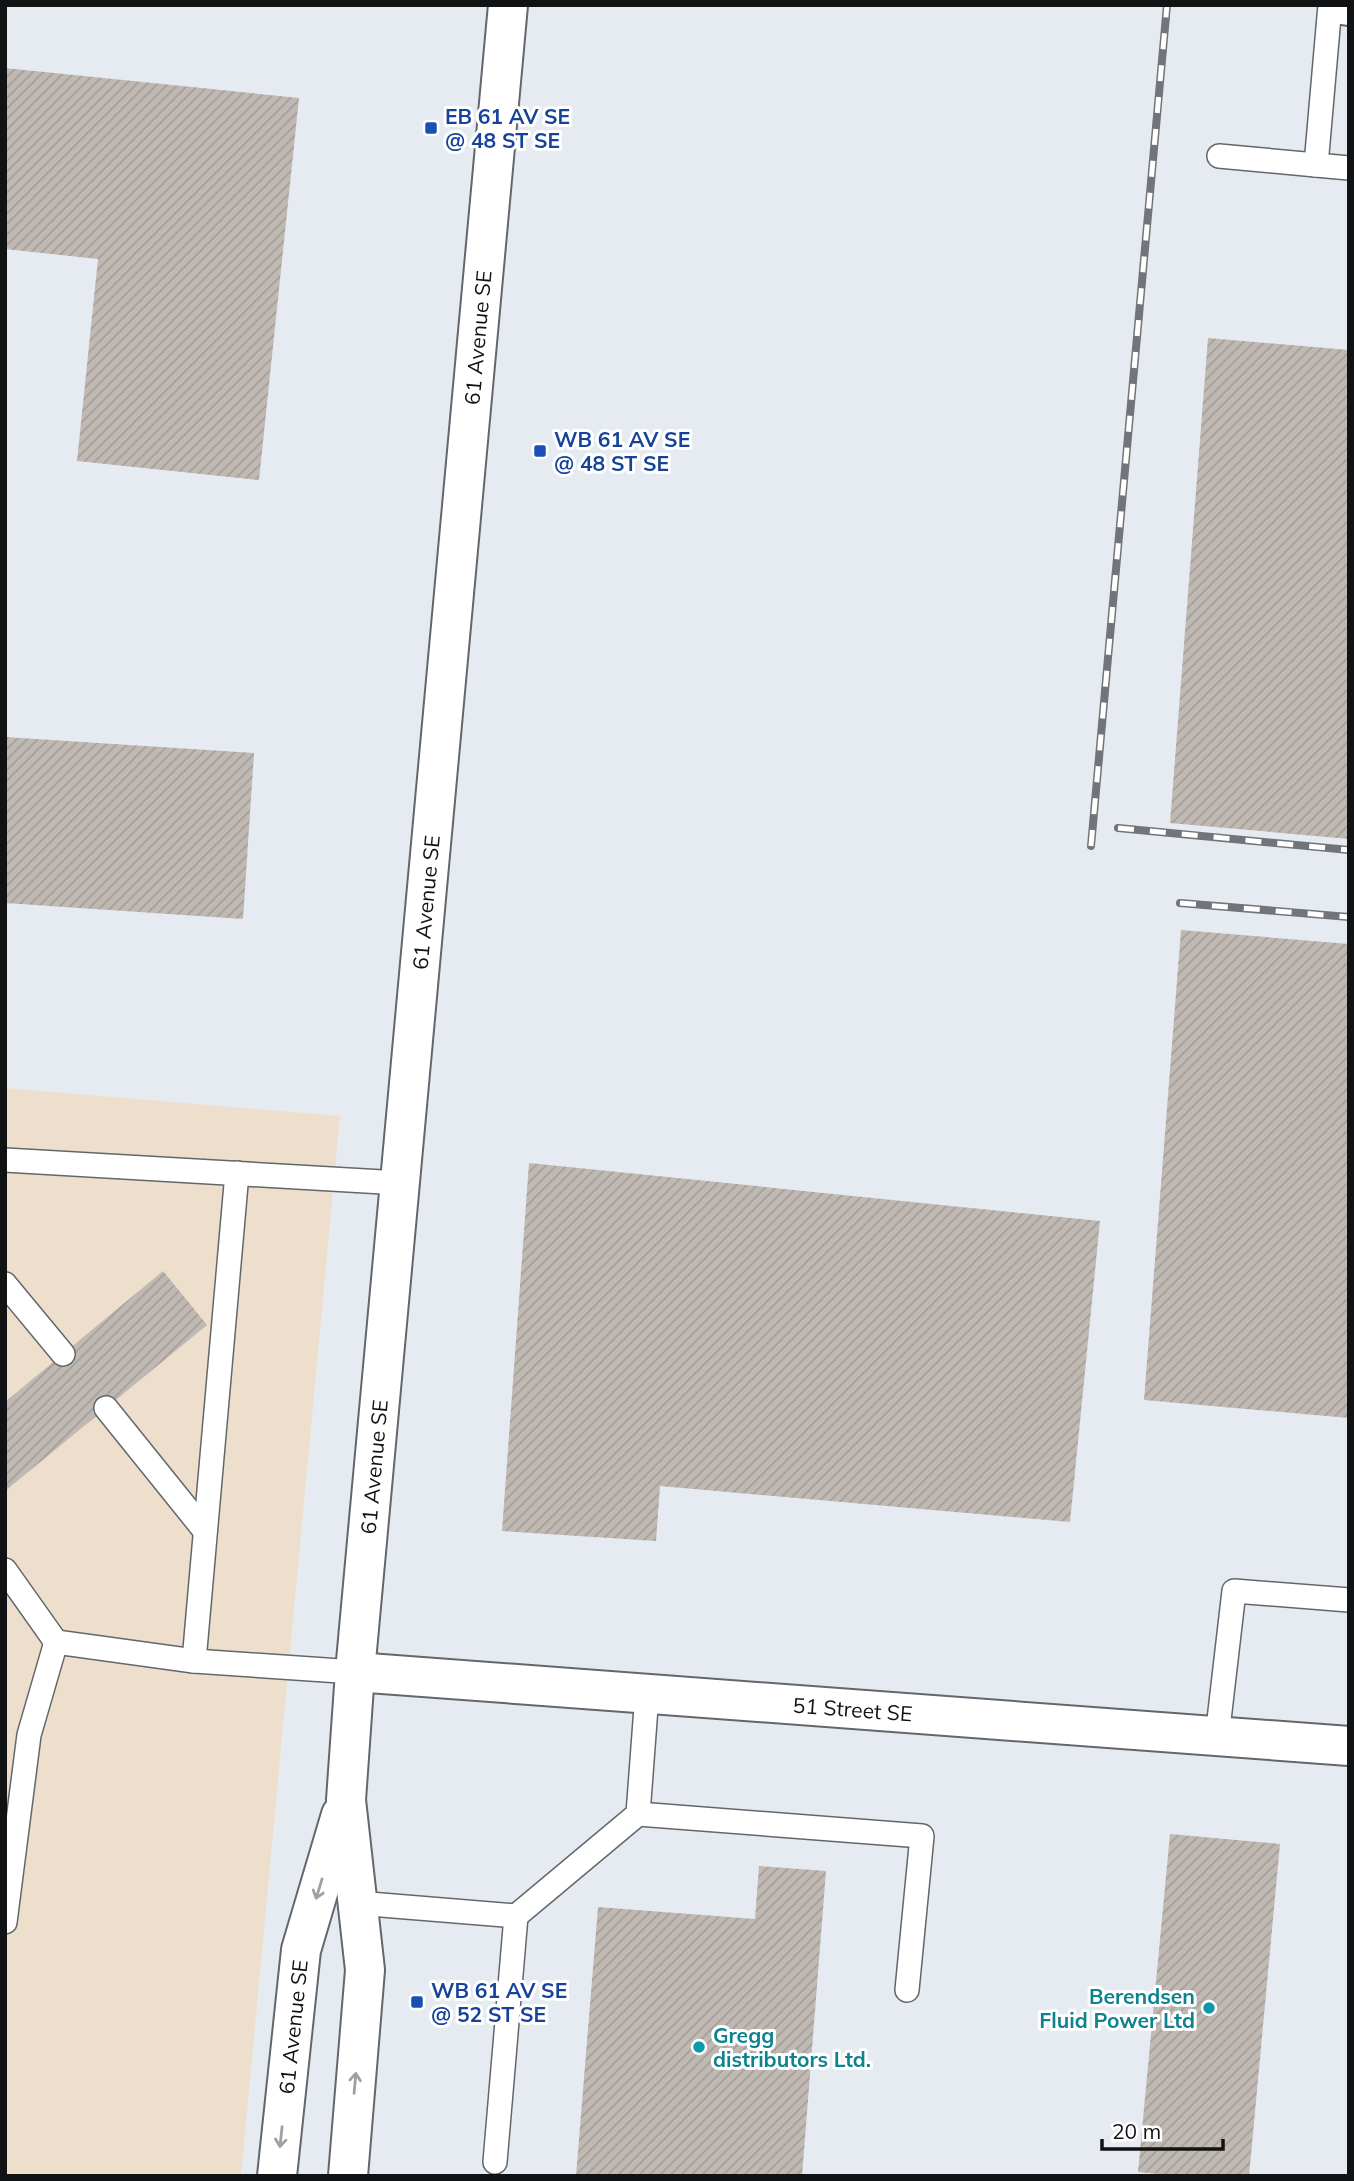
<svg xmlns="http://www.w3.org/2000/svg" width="1354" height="2181" font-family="Mulish,sans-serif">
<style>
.commercial{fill:#eedecc}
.building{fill:url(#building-hatch)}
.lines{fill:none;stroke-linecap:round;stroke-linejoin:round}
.service-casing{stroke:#62676d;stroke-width:26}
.minor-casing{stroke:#62676d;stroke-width:42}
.tertiary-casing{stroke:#62676d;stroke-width:42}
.service{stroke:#fff;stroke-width:23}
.minor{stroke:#fff;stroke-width:38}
.tertiary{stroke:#fff;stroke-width:38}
.rail-casing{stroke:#717479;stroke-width:8}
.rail{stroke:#fff;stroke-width:5;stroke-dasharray:16;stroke-linecap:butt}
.oneway{stroke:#9fa0a1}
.transit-dot{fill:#1a4fb4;stroke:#fff;stroke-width:2.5}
.culture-dot{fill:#0f9aa8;stroke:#fff;stroke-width:2.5}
.labels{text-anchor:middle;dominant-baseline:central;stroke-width:6;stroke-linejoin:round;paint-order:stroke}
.transit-label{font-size:21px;font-weight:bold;fill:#164399;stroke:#fff;text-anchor:start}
.street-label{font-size:21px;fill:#101214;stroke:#fff}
.culture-label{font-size:21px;font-weight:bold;fill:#0d838f;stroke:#fff;text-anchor:end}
</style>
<defs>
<pattern id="building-hatch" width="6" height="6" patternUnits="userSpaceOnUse" patternTransform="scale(1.75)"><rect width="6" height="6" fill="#c0b9b3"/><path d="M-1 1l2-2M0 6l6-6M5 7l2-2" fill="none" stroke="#a49e99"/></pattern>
</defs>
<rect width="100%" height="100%" fill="#e6ebf2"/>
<path class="commercial" d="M5 1088 340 1116 241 2176H5Z"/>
<g class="building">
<path d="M5 68 299 98 259 480 77 461 98 259 5 249Z"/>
<path d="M1208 338 1349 350V839L1170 823Z"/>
<path d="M5 737 254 753 243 919 5 903Z"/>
<path d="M1181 930 1349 944V1418L1144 1400Z"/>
<path d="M529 1163 1100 1221 1070 1522 660 1486 656 1541 502 1531Z"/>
<path d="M163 1271 207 1325 5 1491V1402Z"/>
<path d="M1170 1834 1280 1844 1249 2176H1179L1138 2172Z"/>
<path d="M759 1866 826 1871 802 2176H576L598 1907 755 1919Z"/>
</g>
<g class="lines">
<g class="service-casing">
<g id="service">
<path d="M1330 5 1316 165 1349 168"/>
<path d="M1219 156 1316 165"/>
<path d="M5 1160 400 1183"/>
<path d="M5 1284 63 1354"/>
<path d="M106 1408 205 1531"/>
<path d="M5 1570 56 1642"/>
<path d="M194 1661 237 1173"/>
<path d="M1217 1737 1234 1591 1349 1600"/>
<path d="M638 1814 922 1836 907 1990"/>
<path d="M357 1903 516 1916 638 1814 647 1694"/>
<path d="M5 1922 29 1735 56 1642 194 1661 355 1672"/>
<path d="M495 2162 516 1916"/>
</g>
</g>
<g class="minor-casing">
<g id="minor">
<path d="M1342 5 1349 6"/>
<path id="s1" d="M355 1672 1349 1746"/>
</g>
</g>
<g class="tertiary-casing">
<g id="tertiary">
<path id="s2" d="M277 2176 301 1950 341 1815"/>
<path id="s3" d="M348 2176 365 1970 346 1800 355 1672 508 5"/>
</g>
</g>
<use href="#service" class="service"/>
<use href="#minor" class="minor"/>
<use href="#tertiary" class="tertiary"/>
<g class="rail-casing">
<g id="rail">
<path d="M1118 828 1349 850"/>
<path d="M1091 846 1167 5"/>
<path d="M1180 903 1349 917"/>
</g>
</g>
<use href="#rail" class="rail"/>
</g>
<defs><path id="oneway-shaft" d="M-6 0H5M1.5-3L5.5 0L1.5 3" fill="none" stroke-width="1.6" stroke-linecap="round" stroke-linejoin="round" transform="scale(1.75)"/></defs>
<g class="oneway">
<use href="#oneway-shaft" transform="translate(319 1889) rotate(107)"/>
<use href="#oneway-shaft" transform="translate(355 2083) rotate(-85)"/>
<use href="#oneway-shaft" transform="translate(281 2137) rotate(96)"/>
</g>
<g class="transit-dot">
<rect x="424" y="121" width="14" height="14" rx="3.5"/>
<rect x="533" y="444" width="14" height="14" rx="3.5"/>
<rect x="410" y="1995" width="14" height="14" rx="3.5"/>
</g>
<g class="culture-dot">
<circle cx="1209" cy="2008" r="7"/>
<circle cx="699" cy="2047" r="7"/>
</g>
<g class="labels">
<g class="transit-label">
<text x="445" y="116">EB 61 AV SE<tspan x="445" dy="24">@ 48 ST SE</tspan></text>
<text x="554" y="439">WB 61 AV SE<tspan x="554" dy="24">@ 48 ST SE</tspan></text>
<text x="431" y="1990">WB 61 AV SE<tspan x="431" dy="24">@ 52 ST SE</tspan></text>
</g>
<g class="street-label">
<text stroke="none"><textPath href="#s3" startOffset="1846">61 Avenue SE</textPath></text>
<text stroke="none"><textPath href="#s3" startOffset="1279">61 Avenue SE</textPath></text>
<text stroke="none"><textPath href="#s3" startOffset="712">61 Avenue SE</textPath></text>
<text stroke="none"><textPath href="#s1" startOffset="499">51 Street SE</textPath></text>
<text stroke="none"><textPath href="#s2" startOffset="150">61 Avenue SE</textPath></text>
</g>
<g class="culture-label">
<text x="1195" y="1996">Berendsen<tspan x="1195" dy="24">Fluid Power Ltd</tspan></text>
<text x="713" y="2035" text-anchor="start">Gregg<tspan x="713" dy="24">distributors Ltd.</tspan></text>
</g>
</g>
<rect width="1354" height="2181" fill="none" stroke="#101214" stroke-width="14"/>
<path d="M1102 2139v10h121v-10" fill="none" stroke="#101214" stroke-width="3.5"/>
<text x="1112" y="2139" font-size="21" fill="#101214" stroke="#ffffff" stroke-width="5" paint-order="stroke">20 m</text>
</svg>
